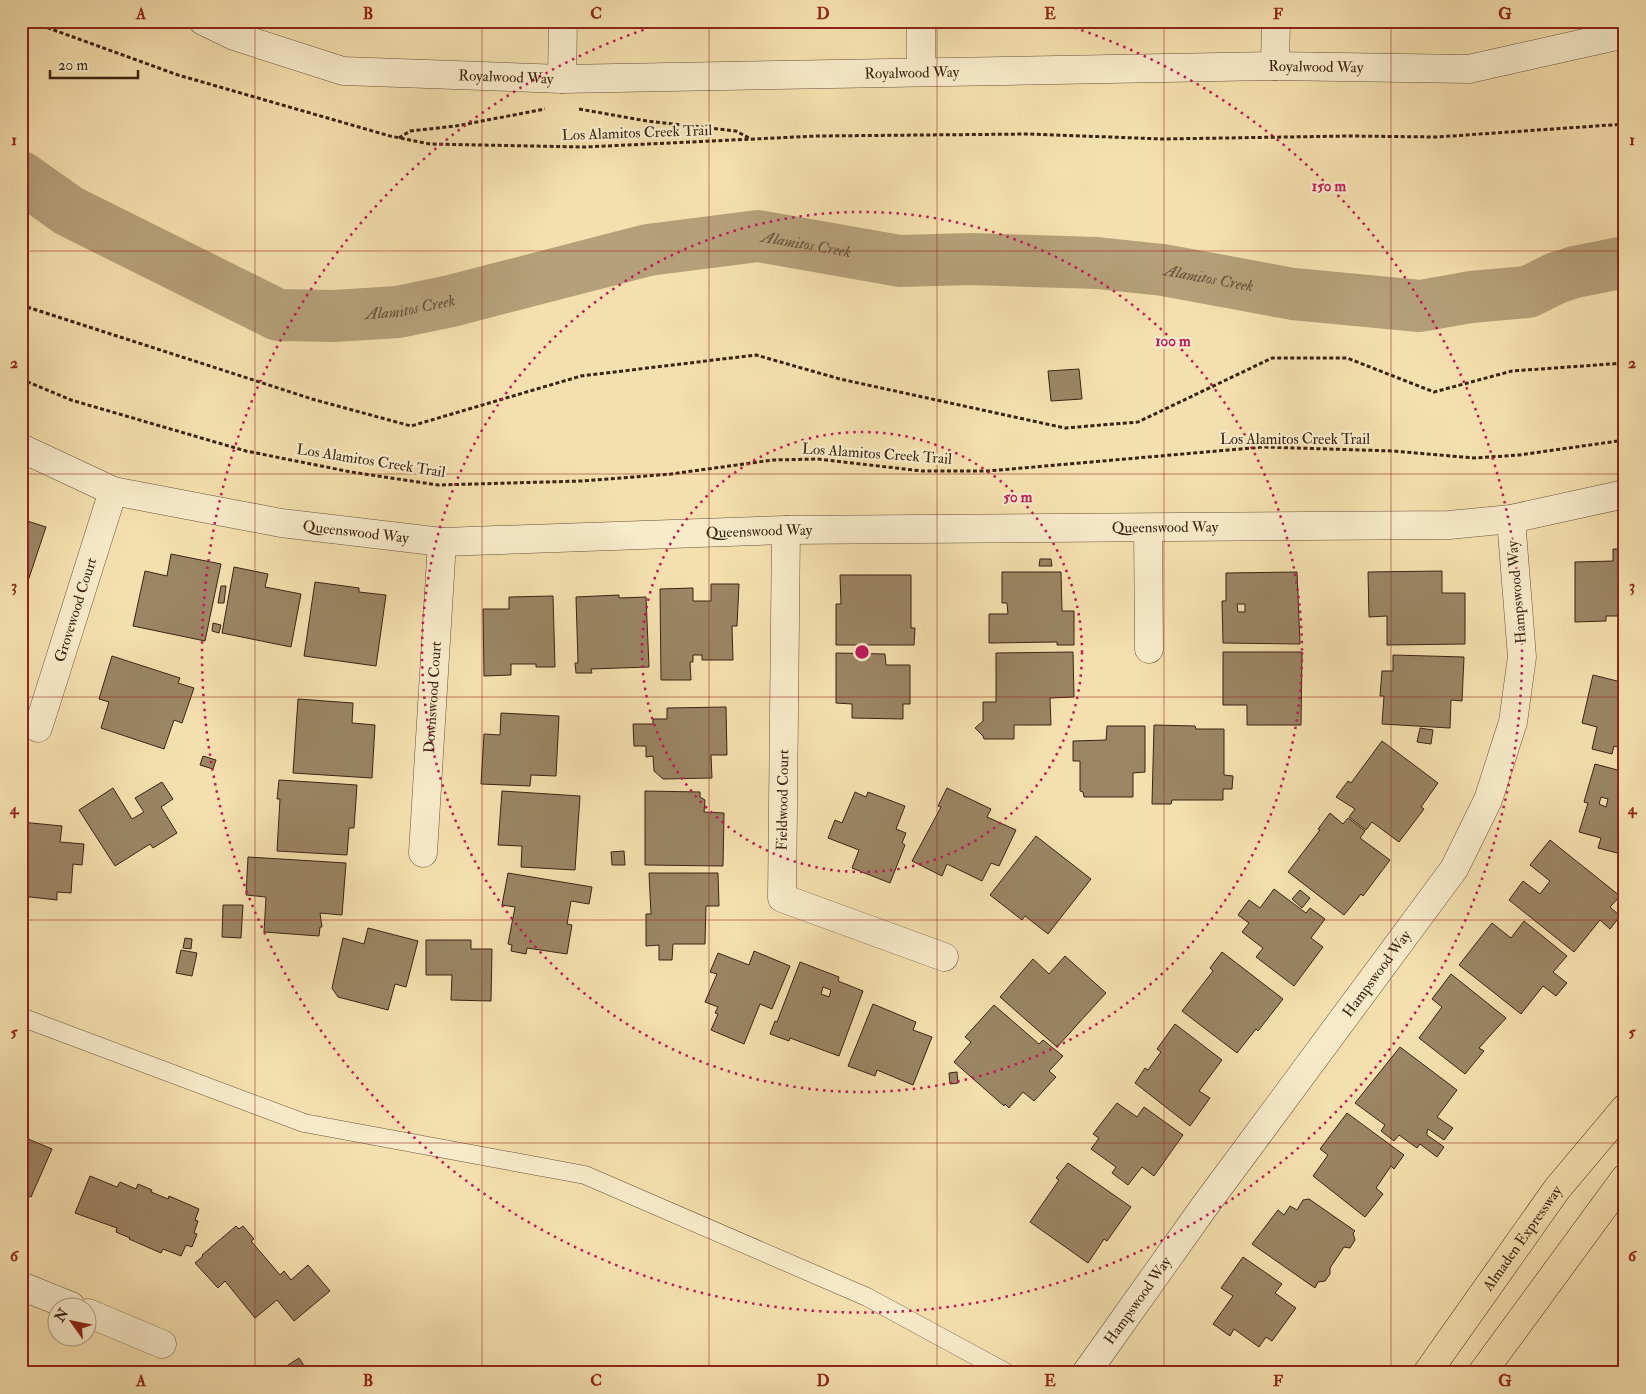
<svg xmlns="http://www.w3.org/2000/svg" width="1646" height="1394" font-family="'IM FELL Double Pica',serif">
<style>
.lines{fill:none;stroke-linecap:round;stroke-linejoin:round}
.river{stroke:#b5a079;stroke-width:52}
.building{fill:#9b8564;stroke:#3a2313;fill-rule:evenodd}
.service-casing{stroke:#68523a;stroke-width:19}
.minor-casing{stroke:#68523a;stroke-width:29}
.primary-casing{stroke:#3a2313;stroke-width:29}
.path{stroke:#3a2313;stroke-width:3;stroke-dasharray:4 2.5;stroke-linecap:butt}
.service{stroke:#f8ebca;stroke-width:18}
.minor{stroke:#f8ebca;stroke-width:28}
.primary{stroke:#f4e0ae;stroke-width:28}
.grid{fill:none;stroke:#8f2418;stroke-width:1;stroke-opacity:0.55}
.ring{fill:none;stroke:#c2185b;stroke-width:2.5;stroke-dasharray:2.5 5}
.labels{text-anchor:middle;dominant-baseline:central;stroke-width:4.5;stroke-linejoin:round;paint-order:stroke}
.street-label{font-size:15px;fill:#3a2313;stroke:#f8ebca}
.water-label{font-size:16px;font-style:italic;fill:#654f37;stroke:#f8ebca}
.centre{fill:#c2185b;stroke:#f8ebca;stroke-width:2.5}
.ring-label{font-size:15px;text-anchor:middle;font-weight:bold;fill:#c2185b;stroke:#f8ebca;stroke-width:4.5;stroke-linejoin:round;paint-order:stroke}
.neatline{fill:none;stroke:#8f2418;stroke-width:2}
.grid-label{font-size:16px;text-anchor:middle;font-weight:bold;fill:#8f2418}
</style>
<rect width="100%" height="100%" fill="#f4e0ae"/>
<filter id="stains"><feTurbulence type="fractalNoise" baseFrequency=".004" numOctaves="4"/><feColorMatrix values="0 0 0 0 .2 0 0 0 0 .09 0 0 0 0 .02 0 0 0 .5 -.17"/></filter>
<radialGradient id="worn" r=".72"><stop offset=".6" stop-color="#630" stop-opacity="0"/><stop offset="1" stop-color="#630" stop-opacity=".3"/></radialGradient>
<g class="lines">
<path class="river" id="s1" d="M21 177 69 211 278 315 334 316 398 312 451 301 648 250 758 236 900 261 971 259 1097 263 1163 270 1293 294 1420 306 1471 297 1528 292 1556 278 1575 272 1625 262"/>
</g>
<g class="building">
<path d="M424 21H454L453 27Z"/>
<path d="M1079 369 1082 399 1051 401 1048 371Z"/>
<path d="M21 519 46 527 27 584 21 582Z"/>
<path d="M1613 549H1625V616H1606V621L1575 622V562L1613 561Z"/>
<path d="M171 554 221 564 205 641 133 626 145 571 167 576Z"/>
<path d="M1040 559H1051L1052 566H1039Z"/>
<path d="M234 567 268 574 265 587 301 594 291 647 222 633Z"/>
<path d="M1442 571V593H1465V644L1387 645V616L1369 617 1368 572Z"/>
<path d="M1002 572H1061L1062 611H1074V645H1057V642L989 643V614H1008L1007 603H1002Z"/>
<path d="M1297 572 1300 644 1223 643 1222 601H1226V573ZM1237 604H1245V612H1238Z"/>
<path d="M840 575H911V628H915L914 645H836V604H841Z"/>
<path d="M315 582 359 588V592L386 595 376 666 304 656Z"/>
<path d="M711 584H739L737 626H732L733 660H702V655H693V662H690L691 680H661L660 589 693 588V601H711Z"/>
<path d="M221 586H226L224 603H218Z"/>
<path d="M619 595V598L646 597 649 667 591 669 592 673H576L575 663H578L576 597Z"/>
<path d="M553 596 555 667H536V664H511V675L484 676 483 609H509V597Z"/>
<path d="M213 623 221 625 219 633 212 631Z"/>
<path d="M1073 652 1074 697 1050 698 1051 725H1014V739H984L983 736 975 728 983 721V702H996V653Z"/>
<path d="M1223 652H1302L1301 725H1247V705H1223Z"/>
<path d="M836 653 885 654 886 665H910V704H903V719L852 718V704L836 703Z"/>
<path d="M1393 655 1464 657 1462 701 1451 700 1450 728 1382 724 1384 696H1380L1382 671H1393Z"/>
<path d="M112 656 180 678 178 683 194 688 182 723 174 720 164 749 101 728 109 702 99 699Z"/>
<path d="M1593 675 1625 683V749L1614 746 1612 754 1592 749 1597 727 1582 723Z"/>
<path d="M298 699 353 703 352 723 375 725 372 778 293 773Z"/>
<path d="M726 707 727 755H711L712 778 663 779 654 771 653 756 646 757V746H634L633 724H653V719H667V708Z"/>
<path d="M501 713 559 716 556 776 531 775 530 786 481 784 484 734 500 735Z"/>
<path d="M1154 725 1195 726 1196 729H1224V775L1233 776 1232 789H1223V800H1172L1171 804H1152Z"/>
<path d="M1107 726H1145V772L1133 773V797H1084L1083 792 1080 791V761H1073V741L1106 740Z"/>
<path d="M1420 728 1433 730 1431 744 1417 742Z"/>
<path d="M1382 741 1438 783 1421 807 1424 809 1399 842 1372 822 1366 830 1349 817 1355 809 1336 797 1348 781 1351 783Z"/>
<path d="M203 756 216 760 213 769 200 765Z"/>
<path d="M1595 764 1625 772V855L1598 848 1601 838 1579 832 1588 803 1584 802ZM1601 797 1608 799 1606 807 1599 804Z"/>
<path d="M279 780 357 785 354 828H349L347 855 277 851 280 799H277Z"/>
<path d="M162 782 173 799 161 807 177 833 153 848 150 844 115 866 79 810 113 788 132 819 144 812 135 798Z"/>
<path d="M947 788 991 809 987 817 1016 830 999 866 991 863 982 881 947 864 942 876 912 861 941 807 938 806Z"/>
<path d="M502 791 580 796 575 870 521 867 522 846 498 845Z"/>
<path d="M645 791 700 792V797L705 800 704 812 724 813 723 866 645 865Z"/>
<path d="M855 792 866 797 868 792 905 806 896 829 906 833 902 843 905 845 890 883 852 868 859 850 828 838 835 820 842 823Z"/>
<path d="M1330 813 1343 824 1348 818 1365 831 1360 838 1390 860 1363 896 1361 894 1344 915 1288 872 1320 830 1318 829Z"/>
<path d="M21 822 62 826 60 842 84 844 82 865 73 864 71 893 57 892V900L21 896Z"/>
<path d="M1036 836 1091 879 1048 934 1025 916 1022 920 990 895Z"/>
<path d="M1550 840 1620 896 1610 907 1620 916 1610 929 1600 920 1574 952 1509 900 1523 881 1540 894 1550 881 1530 865Z"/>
<path d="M624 851 625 865H612L611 852Z"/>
<path d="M248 857 346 863 342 915 320 913 322 927H320L319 936 264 932 266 897 246 895Z"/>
<path d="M508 873 592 887 589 904 571 901 567 924 572 925 567 954 527 948 526 954 511 951 512 945 508 944 515 907 502 905Z"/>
<path d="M649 873H718L719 906H706L705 944H673L672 960H659V945L646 946V914H651Z"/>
<path d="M1274 889 1306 913 1310 908 1325 919 1311 938 1323 947 1294 986 1256 957 1263 948 1242 932 1249 923 1238 915 1249 900 1260 908Z"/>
<path d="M1300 890 1310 898 1302 908 1292 899Z"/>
<path d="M223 905H243L241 938 222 937Z"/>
<path d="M1524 921 1567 956 1553 972 1567 983 1556 996 1543 986 1521 1014 1459 965 1492 923 1511 938Z"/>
<path d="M368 928 418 941 406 987 395 984 388 1010 338 997 332 988 343 938 364 944Z"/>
<path d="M185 938 192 939 191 949 183 948Z"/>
<path d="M426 940H471V949H492L491 1001 451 1000 452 975H426Z"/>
<path d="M181 950 197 953 192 976 176 973Z"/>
<path d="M754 951 790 966 772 1009 760 1004 744 1044 711 1030 718 1014 715 1013 718 1007 705 1002 717 974 710 972 718 953 749 965Z"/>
<path d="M1222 952 1283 999 1258 1031 1256 1029 1237 1053 1182 1011 1213 971 1210 968Z"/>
<path d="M1065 956 1106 993 1057 1047 1000 997 1033 959 1049 974Z"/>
<path d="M800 962 839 977 838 981 863 991 839 1056 790 1038 789 1041 770 1034 775 1021 777 1022ZM823 987 831 990 829 997 821 994Z"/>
<path d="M1451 974 1506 1018 1479 1048 1484 1051 1465 1074 1419 1038 1442 1007 1432 999Z"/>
<path d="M873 1004 916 1022 913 1030 932 1037 913 1085 877 1070 875 1076 848 1066Z"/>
<path d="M994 1005 1039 1044 1043 1040 1063 1056 1049 1071 1056 1077 1034 1101 1023 1092 1009 1108 1005 1104 1004 1106 954 1062 971 1042 965 1037Z"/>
<path d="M1175 1024 1222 1060 1199 1091 1210 1098 1190 1126 1135 1083 1145 1068 1148 1070 1161 1052 1157 1049Z"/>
<path d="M1400 1047 1457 1090 1437 1117 1453 1128 1444 1140 1428 1129 1427 1131V1135L1444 1147 1437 1157 1420 1144 1417 1148 1399 1135 1394 1141 1381 1131 1385 1125 1355 1103Z"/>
<path d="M957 1072 958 1083 950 1084 949 1073Z"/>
<path d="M1117 1103 1137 1117 1144 1107 1183 1135 1154 1176 1142 1167 1128 1185 1112 1173 1116 1167 1091 1149 1099 1138 1093 1134Z"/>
<path d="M1347 1113 1404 1155 1394 1169 1391 1166 1376 1188 1383 1194 1365 1217 1313 1176 1328 1155 1320 1149Z"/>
<path d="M21 1136 52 1149 31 1197 21 1193Z"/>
<path d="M1068 1163 1131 1207 1107 1241 1104 1239 1088 1263 1030 1222 1059 1180 1056 1178Z"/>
<path d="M90 1176 117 1187 120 1182 136 1189 138 1184 152 1190 151 1192 168 1199 169 1196 199 1209 195 1220 198 1221 194 1233 197 1234 192 1247 186 1245 181 1256 163 1249 161 1253 129 1239 130 1238 116 1232 117 1228 75 1213Z"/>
<path d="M1309 1199 1355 1231 1353 1233 1355 1240 1350 1248 1344 1247 1330 1268V1274L1325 1281 1318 1282 1315 1288 1252 1244 1278 1210 1284 1215 1290 1206 1297 1210 1303 1200Z"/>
<path d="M236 1226 239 1229 243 1226 254 1239 251 1241 280 1275 284 1271 291 1280 308 1265 330 1291 294 1321 277 1300 255 1318 225 1281 218 1288 195 1263 203 1256 202 1255Z"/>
<path d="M1243 1257 1282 1284 1275 1293 1296 1308 1272 1341 1266 1337 1259 1347 1234 1329 1230 1336 1213 1324 1233 1296 1221 1288Z"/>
<path d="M299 1358 309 1373H271L281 1367 282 1369Z"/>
</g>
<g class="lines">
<g class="service-casing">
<path id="service" d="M21 1017 304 1123 585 1175 867 1297 1007 1373"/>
</g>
<g class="minor-casing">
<g id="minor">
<path id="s2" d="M203 21 234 36 343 71 562 79 1275 66 1469 69 1625 34"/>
<path d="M921 21V71"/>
<path d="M1275 66 1276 21"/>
<path d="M562 79 563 21"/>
<path id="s3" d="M21 448 113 491 281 523 442 542 786 530 1449 525 1511 519 1625 494"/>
<path d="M1148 528 1149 649"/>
<path d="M786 530 782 898 944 957"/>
<path id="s4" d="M38 728 113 491"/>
<path id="s5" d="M423 853 442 542"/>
<path d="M21 1286 71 1306"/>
<path d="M88 1313 162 1344"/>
<path id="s6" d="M1086 1373 1204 1207 1454 869 1488 800 1513 722 1522 657 1511 519"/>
</g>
</g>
<g class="primary-casing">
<g id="primary">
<path id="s7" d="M1427 1373 1557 1189 1625 1108"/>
<path d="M1482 1373 1625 1178"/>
</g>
</g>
<g class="path">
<path d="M29 21 178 75 390 136 430 144 585 147 817 136 1030 134 1162 139 1349 136 1437 137 1625 124"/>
<path d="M579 109 647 121 736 131 751 139"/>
<path d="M399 138 410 131 456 126 545 109"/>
<path d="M21 305 312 399 411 426 581 376 756 355 840 379 1065 428 1138 422 1272 358H1347L1434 392 1512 371 1625 363"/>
<path d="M21 379 71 400 246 451 351 472 438 485 582 481 671 474 773 460 818 459 922 471H988L1263 447 1393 451 1474 458 1519 455 1625 440"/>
</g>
<use href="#service" class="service"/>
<use href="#minor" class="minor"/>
<use href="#primary" class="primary"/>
</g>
<path class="grid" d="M255 21V1373M482 21V1373M709 21V1373M937 21V1373M1164 21V1373M1391 21V1373M21 251H1625M21 474H1625M21 697H1625M21 920H1625M21 1143H1625"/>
<g class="ring">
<circle cx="862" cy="652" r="220"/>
<circle cx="862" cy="652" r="440"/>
<path d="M1060 23A660 660 0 1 1 664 23"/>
</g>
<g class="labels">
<g class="street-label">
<text stroke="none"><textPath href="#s2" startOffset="1122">Royalwood Way</textPath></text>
<text stroke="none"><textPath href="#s2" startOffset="718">Royalwood Way</textPath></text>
<text stroke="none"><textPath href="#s2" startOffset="312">Royalwood Way</textPath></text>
<text transform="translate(637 133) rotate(-2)">Los Alamitos Creek Trail</text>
<text x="1295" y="439">Los Alamitos Creek Trail</text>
<text transform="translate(877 454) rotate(4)">Los Alamitos Creek Trail</text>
<text transform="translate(371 461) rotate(9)">Los Alamitos Creek Trail</text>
<text stroke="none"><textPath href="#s3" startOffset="1158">Queenswood Way</textPath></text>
<text stroke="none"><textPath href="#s3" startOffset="348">Queenswood Way</textPath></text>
<text stroke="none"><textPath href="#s3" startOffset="752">Queenswood Way</textPath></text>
<text transform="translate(1517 592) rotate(-95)">Hampswood Way</text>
<text stroke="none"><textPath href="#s4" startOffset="124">Grovewood Court</textPath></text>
<text stroke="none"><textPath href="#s5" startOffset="156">Downswood Court</textPath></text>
<text transform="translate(783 800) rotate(-89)">Fieldwood Court</text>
<text stroke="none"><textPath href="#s6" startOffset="494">Hampswood Way</textPath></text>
<text stroke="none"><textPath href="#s7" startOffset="165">Almaden Expressway</textPath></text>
<text stroke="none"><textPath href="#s6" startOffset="89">Hampswood Way</textPath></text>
</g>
<g class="water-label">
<text stroke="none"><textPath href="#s1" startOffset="830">Alamitos Creek</textPath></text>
<text stroke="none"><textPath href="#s1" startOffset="1235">Alamitos Creek</textPath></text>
<text stroke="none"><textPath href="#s1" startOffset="425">Alamitos Creek</textPath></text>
</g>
</g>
<circle cx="862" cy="652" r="8" class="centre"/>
<g class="ring-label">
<text x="1329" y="191">150 m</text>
<text x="1173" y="346">100 m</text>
<text x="1018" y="502">50 m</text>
</g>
<rect width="1646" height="1394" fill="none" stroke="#f4e0ae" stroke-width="55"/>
<g transform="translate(72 1322) rotate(303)"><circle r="24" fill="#f8ebca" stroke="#ac9b81"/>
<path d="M0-4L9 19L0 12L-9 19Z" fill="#8f2418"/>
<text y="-8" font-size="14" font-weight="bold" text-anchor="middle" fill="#3a2313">N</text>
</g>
<path d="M50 70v8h88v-8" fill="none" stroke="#3a2313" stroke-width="2.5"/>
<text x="58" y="70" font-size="15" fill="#3a2313" stroke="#f8ebca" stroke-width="4" paint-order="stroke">20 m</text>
<rect x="28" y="28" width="1590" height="1338" class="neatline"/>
<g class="grid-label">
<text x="141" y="19">A</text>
<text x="368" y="19">B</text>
<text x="596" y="19">C</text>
<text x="823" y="19">D</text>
<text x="1050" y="19">E</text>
<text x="1278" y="19">F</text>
<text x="1505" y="19">G</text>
<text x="14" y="145">1</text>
<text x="1632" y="145">1</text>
<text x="14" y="368">2</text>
<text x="1632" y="368">2</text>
<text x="14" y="591">3</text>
<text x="1632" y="591">3</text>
<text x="14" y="814">4</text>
<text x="1632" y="814">4</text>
<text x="14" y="1037">5</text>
<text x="1632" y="1037">5</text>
<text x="14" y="1261">6</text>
<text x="1632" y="1261">6</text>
<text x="141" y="1386">A</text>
<text x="368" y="1386">B</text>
<text x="596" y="1386">C</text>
<text x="823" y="1386">D</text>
<text x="1050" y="1386">E</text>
<text x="1278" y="1386">F</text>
<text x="1505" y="1386">G</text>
</g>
<rect width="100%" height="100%" filter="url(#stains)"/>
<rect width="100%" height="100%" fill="url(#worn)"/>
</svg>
